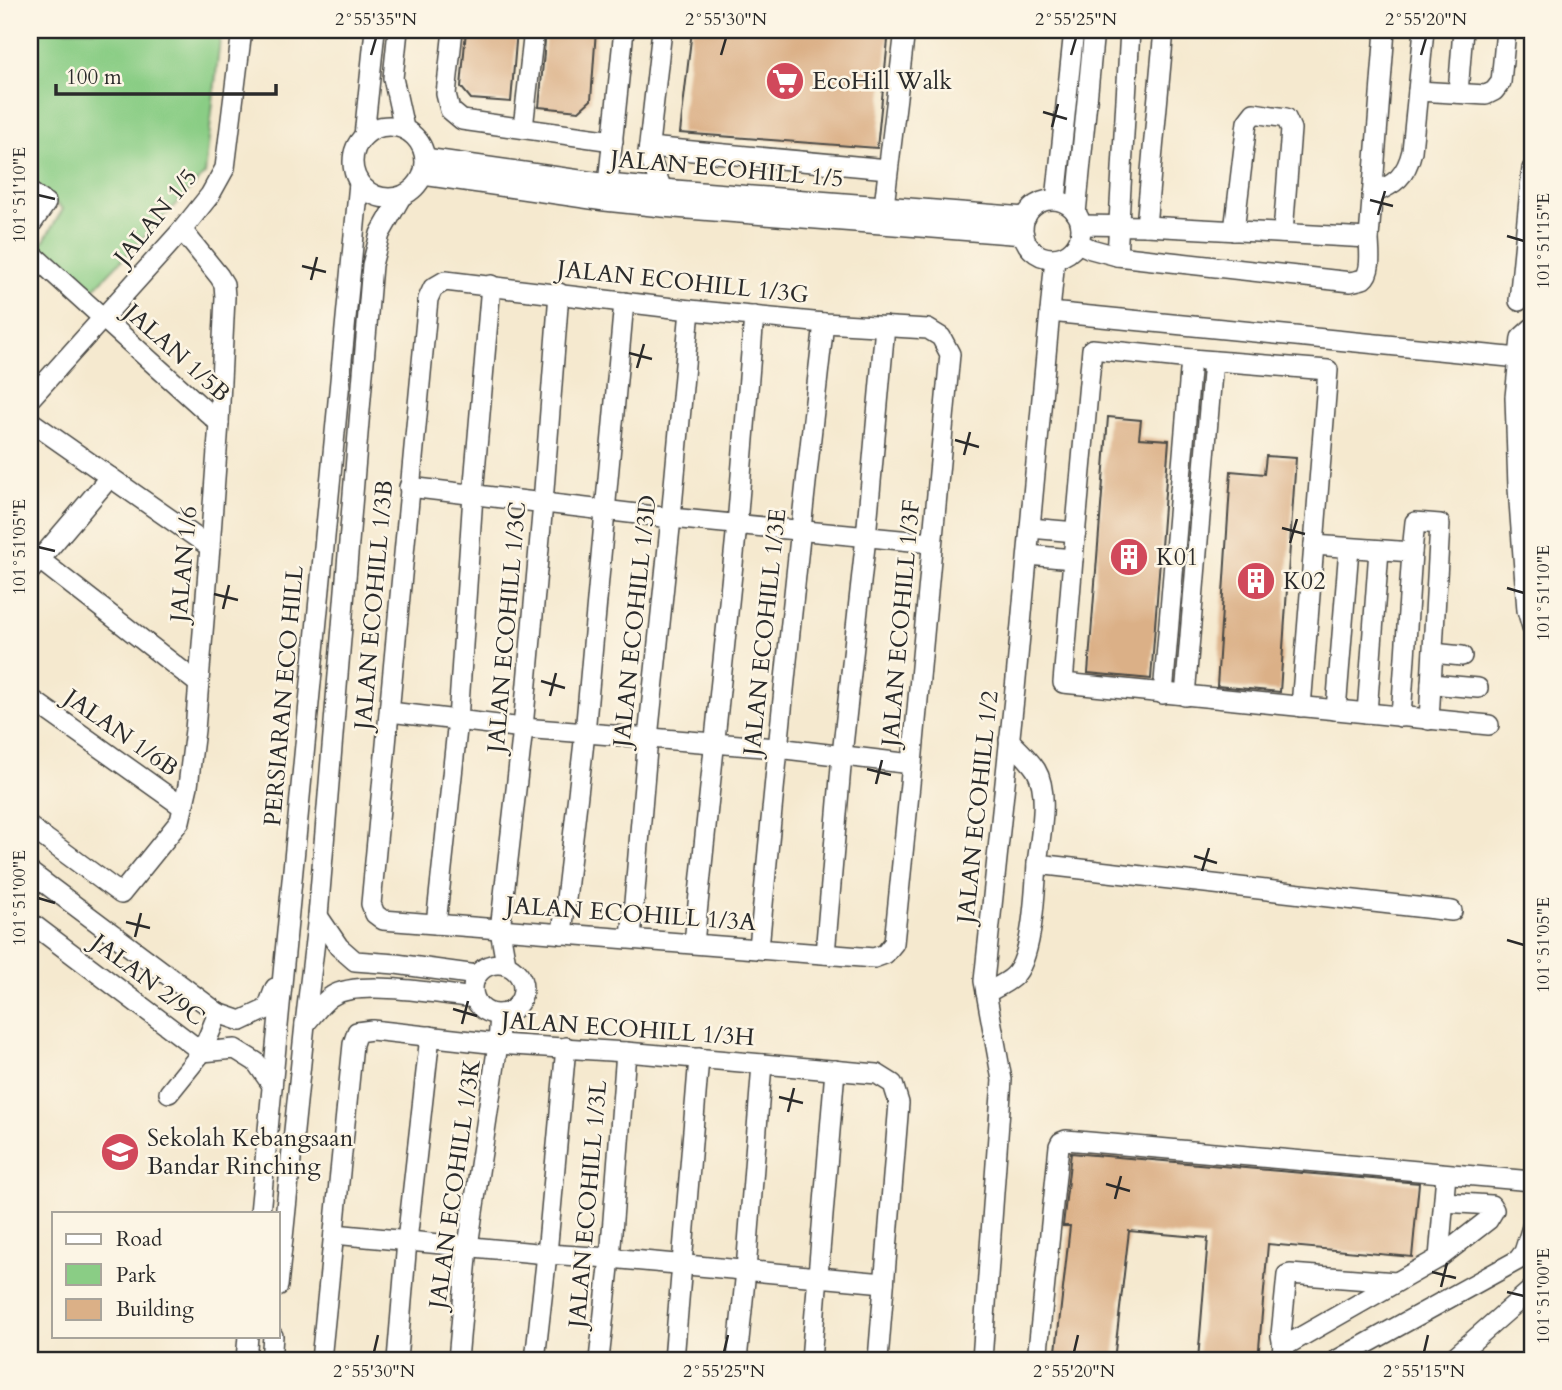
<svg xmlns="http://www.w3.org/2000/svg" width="1562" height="1390" font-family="Cardo,serif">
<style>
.green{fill:#8acd85;stroke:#5a7c58;stroke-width:2}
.building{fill:#dbb087}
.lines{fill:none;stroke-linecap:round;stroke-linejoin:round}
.minor-casing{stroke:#494844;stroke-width:22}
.minor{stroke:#fff;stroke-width:19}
.ticks{fill:none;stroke:#2b2b2b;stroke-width:2.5}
.labels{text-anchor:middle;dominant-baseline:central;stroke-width:5;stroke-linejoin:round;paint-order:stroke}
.poi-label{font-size:24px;fill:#2b2b2b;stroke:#fcf5e5;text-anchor:start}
.street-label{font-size:24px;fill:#2b2b2b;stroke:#fcf5e5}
.neatline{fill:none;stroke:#2b2b2b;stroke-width:2.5}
.ticks-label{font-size:18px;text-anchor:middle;fill:#2b2b2b}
</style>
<rect width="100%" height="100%" fill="#fcf5e5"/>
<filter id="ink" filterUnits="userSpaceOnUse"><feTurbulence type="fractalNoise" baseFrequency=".0143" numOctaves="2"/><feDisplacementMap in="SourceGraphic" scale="14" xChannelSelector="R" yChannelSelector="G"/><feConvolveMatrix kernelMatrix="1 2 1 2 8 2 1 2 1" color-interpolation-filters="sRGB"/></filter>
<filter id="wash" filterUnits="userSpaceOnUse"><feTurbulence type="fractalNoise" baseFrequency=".00686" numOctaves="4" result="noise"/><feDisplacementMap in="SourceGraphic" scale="28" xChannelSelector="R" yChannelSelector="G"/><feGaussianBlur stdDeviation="1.57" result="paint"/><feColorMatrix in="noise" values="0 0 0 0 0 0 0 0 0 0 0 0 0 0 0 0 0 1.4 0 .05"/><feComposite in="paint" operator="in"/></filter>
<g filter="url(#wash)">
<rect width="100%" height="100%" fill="#f5e9cf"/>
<path class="green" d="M30 30H221L205 174 89 294 37 252 63 209 30 183Z"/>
<g id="blocks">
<g class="building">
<path d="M466 30H517L511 102 471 99 461 87Z"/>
<path d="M546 30H596L591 100 579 111 539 107Z"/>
<path d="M692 30H889L877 148 680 133Z"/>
<path d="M1108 417 1141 420 1139 438 1169 440 1151 679 1088 673Z"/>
<path d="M1266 456 1296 458 1280 692 1217 686 1231 471 1264 474Z"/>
<path d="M1071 1153 1419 1183 1412 1257 1268 1244 1258 1360H1198L1208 1238 1129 1231 1114 1360H1055L1070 1226H1063Z"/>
</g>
</g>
</g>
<g filter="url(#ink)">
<use href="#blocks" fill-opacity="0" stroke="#494844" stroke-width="2"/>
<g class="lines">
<g class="minor-casing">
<g id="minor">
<path d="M398 30 393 78 404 128"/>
<path d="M453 30 446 94 450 110 462 120 613 141"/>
<path d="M662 30 648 153 662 189"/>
<path d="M1418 91 1486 95 1494 91 1501 82 1506 30"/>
<path d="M1458 93 1463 30"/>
<circle cx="389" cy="162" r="36"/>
<path d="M523 128 534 30"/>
<path d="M364 136 375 30"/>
<path d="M649 147 888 169"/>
<path d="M425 158 608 184 662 189 1026 217"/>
<path d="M423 175 605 201 662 207 1024 235"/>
<path d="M608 184 624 30"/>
<path d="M30 192 46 203 30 226"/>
<path d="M1372 194C1395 184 1406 177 1412 151L1424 30"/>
<path d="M1056 200 1074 30"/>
<circle cx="1052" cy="229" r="29"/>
<path d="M884 206 905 30"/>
<path d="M1076 213 1094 30"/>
<path d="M1081 225 1146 226 1369 238"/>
<path d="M1146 226 1164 30"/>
<path d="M1234 231 1247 122 1254 113 1286 118 1291 129 1283 233"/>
<path d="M1078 243 1091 249 1117 256 1351 282C1353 281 1361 280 1363 279 1373 271 1369 249 1369 238L1385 30"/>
<path d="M30 252 219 423"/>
<path d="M1117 256 1130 30"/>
<path d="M445 281 690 310 824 323 928 329 941 337 950 354 912 764 894 943 885 954 874 958C711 944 547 934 383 920L375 914 371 904 428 299 433 288Z"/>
<path d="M1519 301 1532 169"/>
<path d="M1050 312 1519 358"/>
<path d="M1532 328 1521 338 1515 397 1518 488 1527 610 1532 627"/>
<path d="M30 399 182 230 210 195 225 168 242 30"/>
<path d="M30 421 210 547"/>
<path d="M409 487 671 518 932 543"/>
<path d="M1030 528 1076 532"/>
<path d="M1314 545 1412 552 1401 717"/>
<path d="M1412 552 1415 522 1440 524 1429 720"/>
<path d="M1028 555 1073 559 1063 683 1489 725"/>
<path d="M1073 559 1092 349 1191 359 1328 370 1301 707"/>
<path d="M40 560 199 684"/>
<path d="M30 571 110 477"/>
<path d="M1433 653 1462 656"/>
<path d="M1431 684 1478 688"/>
<path d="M1163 694 1191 359"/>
<path d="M1185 696 1213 361"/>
<path d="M30 698 183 807"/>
<path d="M1336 710 1349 548"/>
<path d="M390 712 523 728 777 748 912 764"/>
<path d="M1367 713 1379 550"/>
<path d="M1009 740C1018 749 1029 759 1036 770 1050 793 1040 837 1037 864L1452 911"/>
<path d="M30 827 121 894 180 821 188 786 195 730 210 547 219 423 225 297 224 284 219 276 182 230"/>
<path d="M30 872 218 1013 241 1021 267 1009 275 988"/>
<path d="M318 916 339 947 355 961 396 964 477 975"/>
<path d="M30 922 202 1052 235 1049 256 1062 272 1085"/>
<path d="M436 924 458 720 473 495 491 285"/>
<path d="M562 934 585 733 624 302"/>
<path d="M631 938 648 738 671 518 690 310"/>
<path d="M694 943 737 525 754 316"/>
<path d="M759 948C778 739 800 531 824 323"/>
<path d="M825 954 842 755 866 537 885 326"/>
<circle cx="498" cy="989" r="25"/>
<path d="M506 964 500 930 523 728 543 503 559 293"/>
<path d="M986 993C995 988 1007 983 1014 976 1033 958 1035 890 1037 864"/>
<path d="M305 1024C312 1016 323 1001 332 996 358 979 442 994 474 998"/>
<path d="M169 1093 202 1052 218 1013"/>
<path d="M260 1213 359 183"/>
<path d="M334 1234 547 1254 610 1258 884 1283"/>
<path d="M1439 1258 1488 1220 1494 1210 1491 1205 1444 1202"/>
<path d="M278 1286 305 1024 318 916 372 265 380 234 401 197"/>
<path d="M1283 1347 1439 1258 1446 1174"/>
<path d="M1281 1356 1283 1347 1281 1335 1287 1275 1290 1274 1396 1282"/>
<path d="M246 1360 248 1336"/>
<path d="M271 1360 273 1336"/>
<path d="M321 1360 353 1044 357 1032 372 1030 498 1044 626 1052 877 1074 893 1084 899 1103 878 1360"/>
<path d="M397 1360 407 1241 430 1036"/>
<path d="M458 1360 468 1246 498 1044 500 1014"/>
<path d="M535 1360 547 1254 566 1047"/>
<path d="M599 1360 610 1258 626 1052"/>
<path d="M674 1360 699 1058"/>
<path d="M737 1360 746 1270 762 1064"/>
<path d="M811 1360 835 1070"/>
<path d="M982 1360 1002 1080 984 981 1015 689 1055 258"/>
<path d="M1037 1360 1059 1146 1061 1142 1066 1140 1532 1181"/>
<path d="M1337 1360 1518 1260 1524 1252 1532 1227"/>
<path d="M1451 1360 1532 1289"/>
</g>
</g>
<use href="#minor" class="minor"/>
</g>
</g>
<path class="ticks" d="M371 55 376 38M721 55 726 38M1071 55 1076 38M1421 55 1426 38M1043 112 1067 119M1052 127 1058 104M38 195 55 199M1370 200 1393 206M1378 215 1385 191M1507 236 1524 241M302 266 326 272M311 280 317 257M629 353 652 359M637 368 644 344M955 440 979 447M964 455 970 432M1282 528 1305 534M1290 543 1297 519M38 547 55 551M1507 588 1524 593M214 594 238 600M223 609 229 585M541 681 565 688M550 696 556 673M867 769 891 775M876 784 882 760M1194 856 1217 863M1202 871 1209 848M38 898 55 903M126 922 150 928M135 937 141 913M1507 940 1524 945M453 1009 477 1016M462 1024 468 1001M779 1097 803 1103M788 1112 794 1088M1106 1184 1130 1191M1115 1199 1121 1176M1432 1272 1456 1278M1441 1287 1447 1263M1507 1292 1524 1296M374 1352 378 1335M724 1352 728 1335M1074 1352 1078 1335M1424 1352 1428 1335"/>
<defs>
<g id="supermarket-disc" transform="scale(2.0125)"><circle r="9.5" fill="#d1495b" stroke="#fcf5e5"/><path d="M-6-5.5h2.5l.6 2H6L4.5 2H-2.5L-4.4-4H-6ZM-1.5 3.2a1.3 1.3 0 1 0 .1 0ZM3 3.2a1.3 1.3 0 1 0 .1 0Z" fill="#fff"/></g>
<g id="building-disc" transform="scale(2.0125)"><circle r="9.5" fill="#d1495b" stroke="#fcf5e5"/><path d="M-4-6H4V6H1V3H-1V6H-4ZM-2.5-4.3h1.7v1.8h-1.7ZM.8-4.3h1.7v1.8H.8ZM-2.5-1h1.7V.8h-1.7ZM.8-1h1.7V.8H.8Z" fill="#fff"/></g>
<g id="school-disc" transform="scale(2.0125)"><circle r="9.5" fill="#d1495b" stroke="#fcf5e5"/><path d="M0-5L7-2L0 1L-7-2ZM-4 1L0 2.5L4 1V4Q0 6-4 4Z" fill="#fff"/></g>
</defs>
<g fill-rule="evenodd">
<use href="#supermarket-disc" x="785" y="81"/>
<use href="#building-disc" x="1129" y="557"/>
<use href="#building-disc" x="1256" y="581"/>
<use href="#school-disc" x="120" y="1152"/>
</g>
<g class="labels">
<g class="poi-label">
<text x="812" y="81">EcoHill Walk</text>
<text x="1156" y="557">K01</text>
<text x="1283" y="581">K02</text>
<text x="147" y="1138">Sekolah Kebangsaan<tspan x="147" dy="28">Bandar Rinching</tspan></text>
</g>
<g class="street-label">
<text transform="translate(727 169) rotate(5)">JALAN ECOHILL 1/5</text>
<text transform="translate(156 217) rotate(-51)">JALAN 1/5</text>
<text transform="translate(683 282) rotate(6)">JALAN ECOHILL 1/3G</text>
<text transform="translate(177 353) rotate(42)">JALAN 1/5B</text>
<text transform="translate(184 564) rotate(-85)">JALAN 1/6</text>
<text transform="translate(374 605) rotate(-85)">JALAN ECOHILL 1/3B</text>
<text transform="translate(635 621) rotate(-84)">JALAN ECOHILL 1/3D</text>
<text transform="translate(901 623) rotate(-85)">JALAN ECOHILL 1/3F</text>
<text transform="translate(507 627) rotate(-85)">JALAN ECOHILL 1/3C</text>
<text transform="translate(765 632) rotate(-84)">JALAN ECOHILL 1/3E</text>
<text transform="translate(284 696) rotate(-85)">PERSIARAN ECO HILL</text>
<text transform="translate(121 733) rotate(35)">JALAN 1/6B</text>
<text transform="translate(978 807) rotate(-84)">JALAN ECOHILL 1/2</text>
<text transform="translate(631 914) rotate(4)">JALAN ECOHILL 1/3A</text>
<text transform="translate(148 980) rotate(37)">JALAN 2/9C</text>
<text transform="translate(628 1029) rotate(4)">JALAN ECOHILL 1/3H</text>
<text transform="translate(455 1184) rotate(-82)">JALAN ECOHILL 1/3K</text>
<text transform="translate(588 1204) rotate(-85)">JALAN ECOHILL 1/3L</text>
</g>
</g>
<rect width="1562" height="1390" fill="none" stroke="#fcf5e5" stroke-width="77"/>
<rect x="52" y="1212" width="228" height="126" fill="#fcf5e5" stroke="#a8a49b" stroke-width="2"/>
<rect x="66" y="1234" width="35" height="10" fill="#ffffff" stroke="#a8a49b" stroke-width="2"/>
<text x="116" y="1246" font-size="21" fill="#2b2b2b">Road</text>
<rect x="66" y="1264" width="35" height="21" fill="#8acd85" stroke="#a8a49b" stroke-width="2"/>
<text x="116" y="1282" font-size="21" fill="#2b2b2b">Park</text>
<rect x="66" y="1299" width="35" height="21" fill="#dbb087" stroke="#a8a49b" stroke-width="2"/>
<text x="116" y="1316" font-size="21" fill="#2b2b2b">Building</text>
<path d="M56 84v10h220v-10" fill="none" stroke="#2b2b2b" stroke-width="3.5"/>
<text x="66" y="84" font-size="21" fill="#2b2b2b" stroke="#fcf5e5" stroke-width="5" paint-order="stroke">100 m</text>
<rect x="38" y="38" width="1486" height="1314" class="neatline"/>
<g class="ticks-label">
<text x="376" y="25">2°55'35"N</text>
<text x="726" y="25">2°55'30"N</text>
<text x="1076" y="25">2°55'25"N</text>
<text x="1426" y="25">2°55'20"N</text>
<text transform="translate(19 195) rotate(-90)" y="6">101°51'10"E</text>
<text transform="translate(1543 241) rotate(-90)" y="6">101°51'15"E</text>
<text transform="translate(19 547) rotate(-90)" y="6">101°51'05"E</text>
<text transform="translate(1543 593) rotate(-90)" y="6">101°51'10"E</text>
<text transform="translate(19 898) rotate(-90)" y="6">101°51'00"E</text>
<text transform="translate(1543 945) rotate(-90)" y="6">101°51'05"E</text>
<text transform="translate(1543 1296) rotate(-90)" y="6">101°51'00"E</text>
<text x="374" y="1377">2°55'30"N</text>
<text x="724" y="1377">2°55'25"N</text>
<text x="1074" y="1377">2°55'20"N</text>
<text x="1424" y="1377">2°55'15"N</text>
</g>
</svg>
